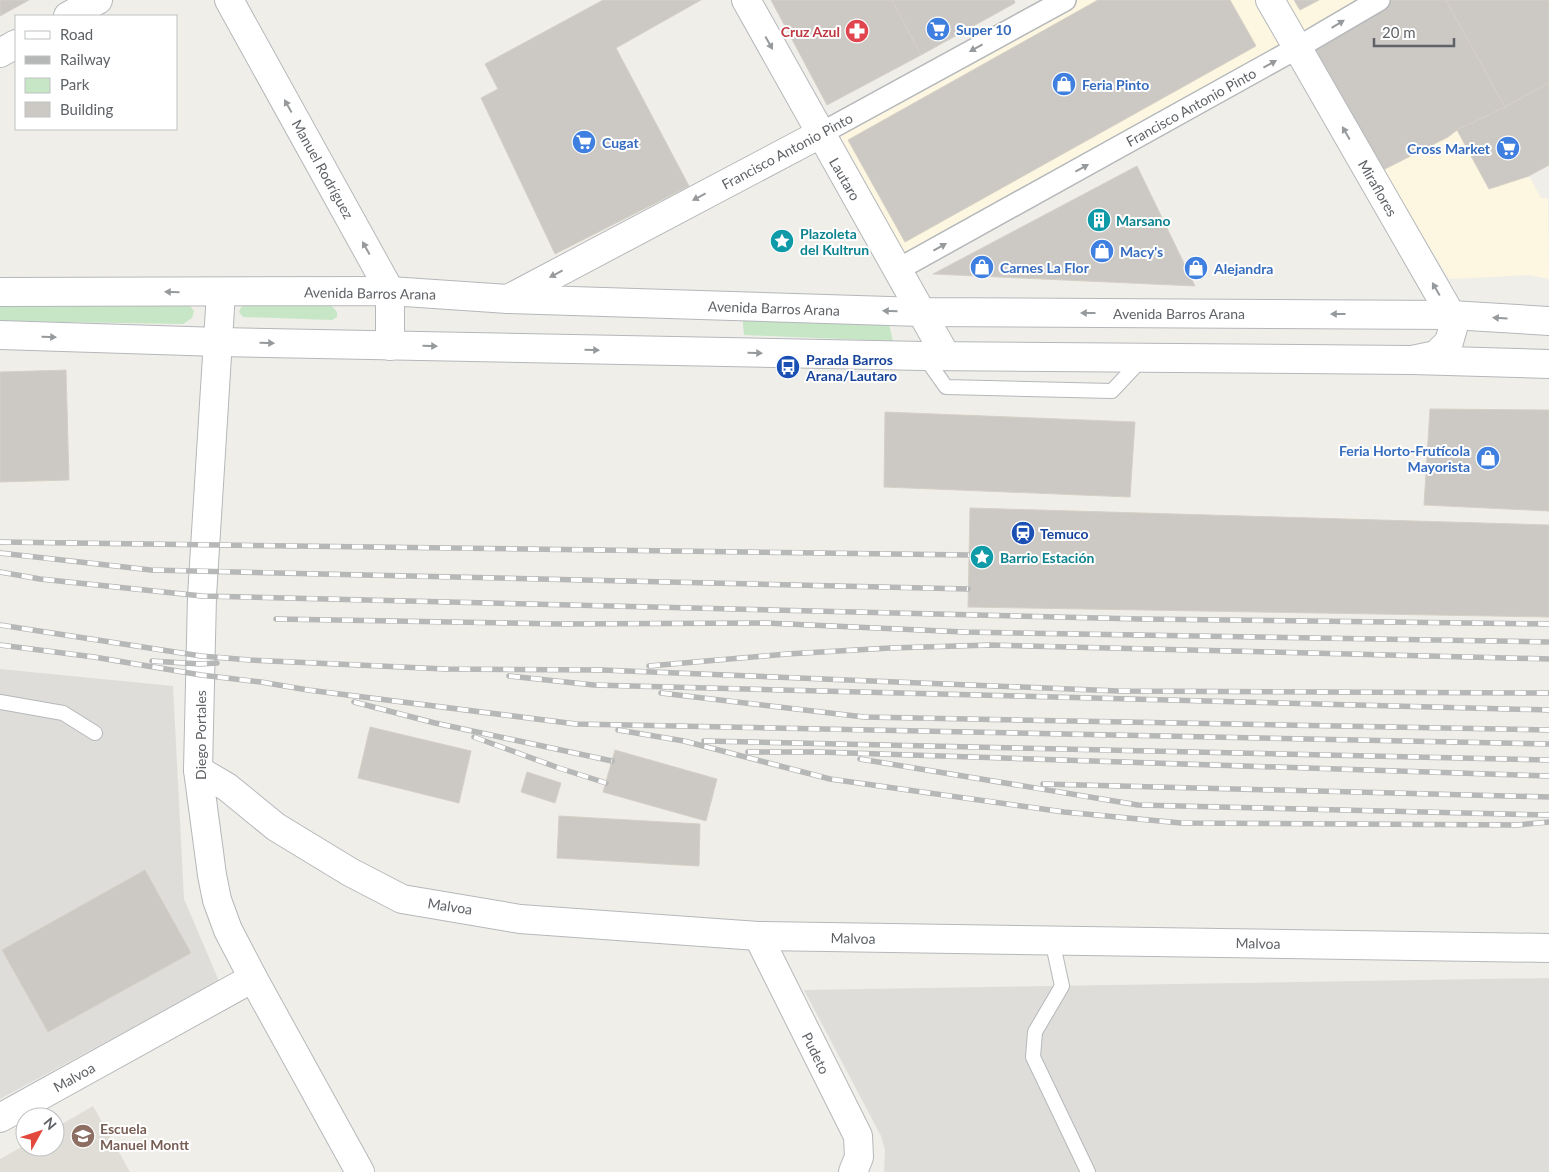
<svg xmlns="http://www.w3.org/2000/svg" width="1549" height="1172" font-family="Lato,sans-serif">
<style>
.commercial{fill:#fdf6e0}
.industrial{fill:#dfddda}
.education{fill:#e0ddd6}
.green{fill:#c6e6c6}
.building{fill:#ccc9c4;stroke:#d5d0c6}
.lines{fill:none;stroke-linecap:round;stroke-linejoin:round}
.service-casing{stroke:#b5b8bb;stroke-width:16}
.pedestrian-casing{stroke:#b5b8bb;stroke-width:24}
.minor-casing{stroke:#b5b8bb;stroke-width:30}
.tertiary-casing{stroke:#b5b8bb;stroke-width:30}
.secondary-casing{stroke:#b4b7bb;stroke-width:30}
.service{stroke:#fff;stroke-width:14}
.pedestrian{stroke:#fff;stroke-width:21}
.minor{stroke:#fff;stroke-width:28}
.tertiary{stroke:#fff;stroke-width:28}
.secondary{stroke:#fff;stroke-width:28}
.rail-casing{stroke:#b6b7b7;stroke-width:5.5}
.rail{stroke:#fff;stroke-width:4;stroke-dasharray:11;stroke-linecap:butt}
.oneway{fill:#979a9c}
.labels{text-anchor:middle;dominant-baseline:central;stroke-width:4;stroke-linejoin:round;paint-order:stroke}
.shop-label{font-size:14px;font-weight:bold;fill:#366cbe;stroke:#fff;text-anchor:start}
.health-label{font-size:14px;font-weight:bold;fill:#be3a42;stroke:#fff;text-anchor:end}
.street-label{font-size:14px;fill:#5f6367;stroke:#fff}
.culture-label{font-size:14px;font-weight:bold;fill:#0d838f;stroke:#fff;text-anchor:start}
.transit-label{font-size:14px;font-weight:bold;fill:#164399;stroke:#fff;text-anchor:start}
.education-label{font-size:14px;font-weight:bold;fill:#785e54;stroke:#fff;text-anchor:start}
</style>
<rect width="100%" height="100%" fill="#f0eee8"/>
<g class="commercial">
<path d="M1068 0H1366L905 254 836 128Z"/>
<path d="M1457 130 1489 189 1529 176 1541 198H1548L1549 279 1529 275 1449 279 1383 170 1448 137Z"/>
</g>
<g class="industrial">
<path d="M0 669 173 686 184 899 219 981 0 1099Z"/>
<path d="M1549 978V1172H884L885 1150 881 1136 804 990Z"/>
</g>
<path class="education" d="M93 1106 130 1172H0V1159L25 1145V1147H55V1128Z"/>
<g class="green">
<path d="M0 301H186L194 311 192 318 183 324 0 321Z"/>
<path d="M249 304 331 305 337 312V317L332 320 243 317 239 312 241 307Z"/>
<path d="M742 314 888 320 893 341 744 335Z"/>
</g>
<g class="building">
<path d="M0 0H29L0 16Z"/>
<path d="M603 0H701L616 48 689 186 555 254 481 98 498 89 485 64Z"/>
<path d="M771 0H892L921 55 827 105Z"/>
<path d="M892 0H1014L1015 3 921 55Z"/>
<path d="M1098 0H1230L1256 46 905 242 848 140Z"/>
<path d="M1294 0H1319L1300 10Z"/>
<path d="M1389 0H1446L1505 107 1457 130 1448 137 1383 170 1312 44Z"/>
<path d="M1446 0H1549V83L1505 107Z"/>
<path d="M1549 83V165L1529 176 1489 189 1457 130 1505 107Z"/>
<path d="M1137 166 1195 286 933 274Z"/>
<path d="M66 370 69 480 0 482V372Z"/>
<path d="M1430 409 1549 410V511L1424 505Z"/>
<path d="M885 412 1135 422 1130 497 884 487Z"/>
<path d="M970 508 1549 525V617L968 607Z"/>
<path d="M370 727 471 751 459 803 358 778Z"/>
<path d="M615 750 717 779 706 821 603 792Z"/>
<path d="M527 772 561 783 555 803 521 792Z"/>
<path d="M559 816 700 824 699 866 557 858Z"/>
<path d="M145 870 191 953 48 1032 2 950Z"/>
</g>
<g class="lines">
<g class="service-casing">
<g id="service">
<path d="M924 356 946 387 1112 391 1142 359"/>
<path d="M0 702 63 713 95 733"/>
<path d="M1052 940 1062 986 1035 1032 1033 1057 1088 1172"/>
</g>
</g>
<g class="pedestrian-casing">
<g id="pedestrian">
<path d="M820 134 1065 0"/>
<path d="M897 270 1297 48 1379 0"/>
</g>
</g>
<g class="minor-casing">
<g id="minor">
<path d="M1270 0 1451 315 1453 328 1449 342 1436 355 1412 360"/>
<path d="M68 16 98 0"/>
<path d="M0 53 16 44"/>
<path d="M508 299 820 134"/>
<path d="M198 770 227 787 276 827 350 872 402 899 520 919 758 936 1549 948"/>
<path d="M758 936 858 1136 859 1157 853 1172"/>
<path d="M0 1118 253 978"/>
</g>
</g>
<g class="tertiary-casing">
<g id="tertiary">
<path d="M229 0 390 291V346"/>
<path d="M746 0 946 356"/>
<path d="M221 292 202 596 198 770 212 875 217 900 228 930 253 978 360 1172"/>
</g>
</g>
<g class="secondary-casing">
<g id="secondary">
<path d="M0 292 390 291 508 299 921 312 1451 315 1549 321"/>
<path d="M0 335 219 342 924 356 1412 360 1549 364"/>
</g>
</g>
<use href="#service" class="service"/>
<use href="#pedestrian" class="pedestrian"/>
<use href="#minor" class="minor"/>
<use href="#tertiary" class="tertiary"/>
<use href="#secondary" class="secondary"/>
<g class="rail-casing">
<g id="rail">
<path d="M0 542 969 555"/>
<path d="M0 553 151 570 968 589"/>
<path d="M0 572 40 579 202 596 1139 619 1549 624"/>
<path d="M276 619 560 624 766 623 964 632 1549 642"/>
<path d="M0 625 201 656 250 660 445 669 602 670 1118 691 1549 693"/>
<path d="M0 645 94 657 201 675 261 682 308 690 576 724 1549 744"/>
<path d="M152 661 200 664 217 663"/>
<path d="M649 666 787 654 890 648 991 645 1549 659"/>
<path d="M509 676 594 685 1549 710"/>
<path d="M661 693 864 717 1549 730"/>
<path d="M354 702 435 723 612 761"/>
<path d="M618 730 684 741 830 779 1064 812 1181 823 1517 825 1549 822"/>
<path d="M474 737 559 768 606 783"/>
<path d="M704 741 1549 760"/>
<path d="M748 752H819L1549 776"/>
<path d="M860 759 1138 805 1549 815"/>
<path d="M1043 784 1549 797"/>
</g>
</g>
<use href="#rail" class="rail"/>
</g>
<defs><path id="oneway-solid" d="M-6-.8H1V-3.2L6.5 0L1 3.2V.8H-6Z" transform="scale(1.25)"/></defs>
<g class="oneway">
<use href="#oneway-solid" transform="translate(1338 24) rotate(-31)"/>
<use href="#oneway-solid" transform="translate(769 43) rotate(61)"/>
<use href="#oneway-solid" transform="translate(976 48) rotate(151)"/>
<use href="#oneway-solid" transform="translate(1270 64) rotate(-29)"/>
<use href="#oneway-solid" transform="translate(288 106) rotate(-119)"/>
<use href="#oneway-solid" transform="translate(1346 133) rotate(-120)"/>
<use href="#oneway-solid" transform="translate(1082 168) rotate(-29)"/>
<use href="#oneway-solid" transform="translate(699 197) rotate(152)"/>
<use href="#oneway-solid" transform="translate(940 247) rotate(-29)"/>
<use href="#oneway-solid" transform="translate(366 248) rotate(-119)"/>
<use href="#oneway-solid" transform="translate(556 274) rotate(152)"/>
<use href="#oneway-solid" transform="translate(1436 289) rotate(-120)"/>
<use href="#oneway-solid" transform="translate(172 292) rotate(-179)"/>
<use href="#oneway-solid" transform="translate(890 311) rotate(-178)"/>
<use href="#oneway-solid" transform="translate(1088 313) rotate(-180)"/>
<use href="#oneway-solid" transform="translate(1338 314) rotate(-180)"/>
<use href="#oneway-solid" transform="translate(1500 318) rotate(-176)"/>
<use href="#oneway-solid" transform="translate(49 337) rotate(2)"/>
<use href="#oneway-solid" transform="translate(267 343) rotate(1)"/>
<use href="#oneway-solid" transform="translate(430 346) rotate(1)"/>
<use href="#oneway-solid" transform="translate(592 350) rotate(1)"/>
<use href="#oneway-solid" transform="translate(755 353) rotate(1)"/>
</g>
<defs>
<g id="supermarket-disc" transform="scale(1.25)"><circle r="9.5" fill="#3f7fe0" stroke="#fff"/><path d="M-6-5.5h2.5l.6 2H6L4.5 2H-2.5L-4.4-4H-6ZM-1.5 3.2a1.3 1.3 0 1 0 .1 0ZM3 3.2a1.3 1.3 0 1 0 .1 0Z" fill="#fff"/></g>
<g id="pharmacy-disc" transform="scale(1.25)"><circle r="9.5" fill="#e0444e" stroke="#fff"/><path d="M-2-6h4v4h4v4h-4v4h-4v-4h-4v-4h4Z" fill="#fff"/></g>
<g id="shop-disc" transform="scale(1.25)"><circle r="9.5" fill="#3f7fe0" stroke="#fff"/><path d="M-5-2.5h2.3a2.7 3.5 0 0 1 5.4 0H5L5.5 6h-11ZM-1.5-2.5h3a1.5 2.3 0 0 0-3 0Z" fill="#fff"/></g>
<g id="building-disc" transform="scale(1.25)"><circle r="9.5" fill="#0f9aa8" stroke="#fff"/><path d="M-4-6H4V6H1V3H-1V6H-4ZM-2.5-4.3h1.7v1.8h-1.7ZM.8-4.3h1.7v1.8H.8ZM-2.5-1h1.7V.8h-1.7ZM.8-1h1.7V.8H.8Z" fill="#fff"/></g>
<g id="sight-disc" transform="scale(1.25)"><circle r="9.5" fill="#0f9aa8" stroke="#fff"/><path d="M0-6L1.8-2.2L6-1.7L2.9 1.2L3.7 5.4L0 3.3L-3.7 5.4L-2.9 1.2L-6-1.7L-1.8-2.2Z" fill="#fff"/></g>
<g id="bus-disc" transform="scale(1.25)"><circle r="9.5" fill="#1a4fb4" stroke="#fff"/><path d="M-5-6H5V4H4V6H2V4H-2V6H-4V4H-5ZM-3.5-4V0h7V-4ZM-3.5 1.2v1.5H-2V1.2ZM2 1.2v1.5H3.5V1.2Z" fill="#fff"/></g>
<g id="station-disc" transform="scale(1.25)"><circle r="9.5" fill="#1a4fb4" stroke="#fff"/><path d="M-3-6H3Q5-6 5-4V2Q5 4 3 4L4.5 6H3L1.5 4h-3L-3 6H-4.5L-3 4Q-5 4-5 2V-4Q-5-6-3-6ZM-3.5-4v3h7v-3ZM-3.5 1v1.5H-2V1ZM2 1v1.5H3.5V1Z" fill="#fff"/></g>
<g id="school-disc" transform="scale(1.25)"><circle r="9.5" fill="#8d6e63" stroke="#fff"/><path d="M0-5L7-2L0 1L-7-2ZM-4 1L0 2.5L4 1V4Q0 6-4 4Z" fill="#fff"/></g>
</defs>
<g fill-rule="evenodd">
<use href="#supermarket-disc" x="938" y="29"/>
<use href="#pharmacy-disc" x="857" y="31"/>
<use href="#shop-disc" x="1064" y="84"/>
<use href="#supermarket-disc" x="584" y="142"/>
<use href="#supermarket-disc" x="1508" y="148"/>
<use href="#building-disc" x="1099" y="220"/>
<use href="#sight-disc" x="782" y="241"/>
<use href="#shop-disc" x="1102" y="251"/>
<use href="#shop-disc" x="982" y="267"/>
<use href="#shop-disc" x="1196" y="268"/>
<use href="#bus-disc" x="788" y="367"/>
<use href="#shop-disc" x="1488" y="458"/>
<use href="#station-disc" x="1023" y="533"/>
<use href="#sight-disc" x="982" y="557"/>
<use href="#school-disc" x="83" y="1136"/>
</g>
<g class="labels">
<g class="shop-label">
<text x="956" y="29">Super 10</text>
<text x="1082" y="84">Feria Pinto</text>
<text x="602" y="142">Cugat</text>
<text x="1490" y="148" text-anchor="end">Cross Market</text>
<text x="1120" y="251">Macy's</text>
<text x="1000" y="267">Carnes La Flor</text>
<text x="1214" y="268">Alejandra</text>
<text x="1470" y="450" text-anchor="end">Feria Horto-Frutícola<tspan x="1470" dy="16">Mayorista</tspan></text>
</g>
<g class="health-label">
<text x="840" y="31">Cruz Azul</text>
</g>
<g class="street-label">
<text transform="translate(1191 107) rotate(-29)">Francisco Antonio Pinto</text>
<text transform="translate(787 151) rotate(-28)">Francisco Antonio Pinto</text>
<text transform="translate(323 169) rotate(61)">Manuel Rodríguez</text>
<text transform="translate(845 179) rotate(60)">Lautaro</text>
<text transform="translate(1378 188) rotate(60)">Miraflores</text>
<text transform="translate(370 293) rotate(1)">Avenida Barros Arana</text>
<text transform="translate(774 308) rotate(2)">Avenida Barros Arana</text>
<text x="1179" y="313">Avenida Barros Arana</text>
<text transform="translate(200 735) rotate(-90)">Diego Portales</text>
<text transform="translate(450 906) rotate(9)">Malvoa</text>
<text transform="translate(853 938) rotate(1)">Malvoa</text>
<text transform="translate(1258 943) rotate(1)">Malvoa</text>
<text transform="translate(816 1053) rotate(64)">Pudeto</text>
<text transform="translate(74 1077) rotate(-29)">Malvoa</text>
</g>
<g class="culture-label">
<text x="1116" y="220">Marsano</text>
<text x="800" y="233">Plazoleta<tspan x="800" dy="16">del Kultrun</tspan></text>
<text x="1000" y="557">Barrio Estación</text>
</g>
<g class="transit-label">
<text x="806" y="359">Parada Barros<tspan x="806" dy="16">Arana/Lautaro</tspan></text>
<text x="1040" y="533">Temuco</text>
</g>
<g class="education-label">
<text x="100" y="1128">Escuela<tspan x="100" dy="16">Manuel Montt</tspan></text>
</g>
</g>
<rect x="15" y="15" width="162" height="115" fill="#ffffff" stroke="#bfc1c2"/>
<rect x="25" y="31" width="25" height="8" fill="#ffffff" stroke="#bfc1c2"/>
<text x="60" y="40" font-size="15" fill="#5f6367">Road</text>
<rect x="25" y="56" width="25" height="8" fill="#b6b7b7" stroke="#bfc1c2"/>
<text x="60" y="65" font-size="15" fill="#5f6367">Railway</text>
<rect x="25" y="78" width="25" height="15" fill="#c6e6c6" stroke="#bfc1c2"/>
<text x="60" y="90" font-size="15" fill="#5f6367">Park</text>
<rect x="25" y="102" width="25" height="15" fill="#ccc9c4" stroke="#bfc1c2"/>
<text x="60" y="115" font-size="15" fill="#5f6367">Building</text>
<g transform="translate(40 1132) rotate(50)"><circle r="24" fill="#ffffff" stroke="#bfc1c2"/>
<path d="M0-4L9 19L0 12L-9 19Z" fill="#e2483c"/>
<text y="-8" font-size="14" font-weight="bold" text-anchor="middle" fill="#5f6367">N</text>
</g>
<path d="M1374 38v8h80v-8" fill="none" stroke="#5f6367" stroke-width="2.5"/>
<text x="1382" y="38" font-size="15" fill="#5f6367" stroke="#ffffff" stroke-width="4" paint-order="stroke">20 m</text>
</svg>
